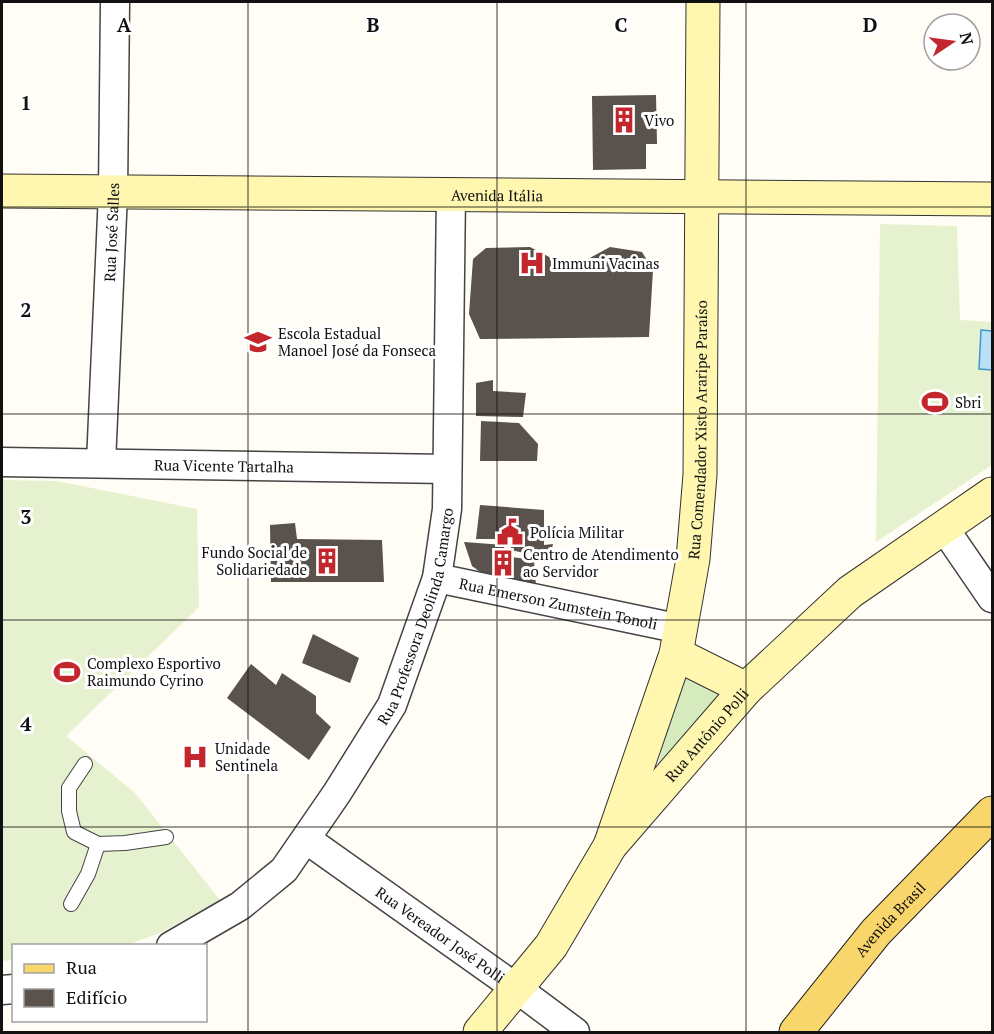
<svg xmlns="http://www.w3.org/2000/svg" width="994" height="1034" font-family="'PT Serif',serif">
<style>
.green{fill:#d5ebbd}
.pitch{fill:#e6f2cf}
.water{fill:#b9e0f7;stroke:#3f96cf;stroke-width:1.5}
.building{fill:#5a524d}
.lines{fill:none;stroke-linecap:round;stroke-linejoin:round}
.lane-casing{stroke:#444;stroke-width:16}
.street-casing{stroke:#444;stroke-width:31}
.secondary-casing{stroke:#333;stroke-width:35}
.primary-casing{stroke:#222;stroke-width:35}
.lane{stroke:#fff;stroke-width:14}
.street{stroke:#fff;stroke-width:28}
.secondary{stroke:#fff6b0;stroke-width:33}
.primary{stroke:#f9d66b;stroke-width:33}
.grid{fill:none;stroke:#111;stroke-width:1.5;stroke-opacity:0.55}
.labels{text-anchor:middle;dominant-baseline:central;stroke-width:6;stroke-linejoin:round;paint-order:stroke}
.poi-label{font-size:15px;fill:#111;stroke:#fff;text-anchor:start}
.street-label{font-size:15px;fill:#111;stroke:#fff}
.grid-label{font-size:20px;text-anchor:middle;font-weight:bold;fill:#111;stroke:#fff;stroke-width:6;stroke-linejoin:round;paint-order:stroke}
</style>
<rect width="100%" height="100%" fill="#fffdf5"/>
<path class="green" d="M679 670 724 690 658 765Z"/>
<g class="pitch">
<path d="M880 224 957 226 960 320 992 322V465L876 542Z"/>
<path d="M2 480 57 481 197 509 199 607 66 736 135 793 220 900 160 933 127 945 14 946 13 960 2 961Z"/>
</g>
<path class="water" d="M981 330 992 331V370L979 369Z"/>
<g class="building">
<path d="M656 95 657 144H646V169L593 170 592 96Z"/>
<path d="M530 247 553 259 586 260 610 247 642 252 653 270 649 337 480 339 469 314 473 259 486 248Z"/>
<path d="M493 380V391L526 393 523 417 476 416V383Z"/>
<path d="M481 421 519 423 538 444 537 461H480Z"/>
<path d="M480 505 544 510V545L553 544 550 559 511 550V539H476Z"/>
<path d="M295 523 297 539 382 540 384 582H271L270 525Z"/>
<path d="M464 542 504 545 505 556 534 560 536 586 487 577 472 566Z"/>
<path d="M313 634 359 658 350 683 302 663Z"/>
<path d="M251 664 276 685 282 673 316 696V713L331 727 309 760 227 698Z"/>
</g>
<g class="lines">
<g class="lane-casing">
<g id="lane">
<path d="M85 764 69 788V811L74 832 98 844 125 843 166 837"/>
<path d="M71 904 88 874 98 844"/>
</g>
</g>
<g class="street-casing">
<g id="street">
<path id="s1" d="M2 462 447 469"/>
<path id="s2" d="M101 463 113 193 115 2"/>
<path d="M944 528 992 598"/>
<path id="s3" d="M437 578 681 629"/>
<path id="s4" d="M306 839 516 988 575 1032"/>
<path id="s5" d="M171 946 240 906 284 870 337 793 392 705 437 578 447 509 451 194"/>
<path d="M2 990 14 989"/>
</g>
</g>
<g class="secondary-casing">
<g id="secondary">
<path id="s6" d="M2 191 992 199"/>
<path d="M676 654 746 689"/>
<path id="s7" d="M610 846 676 654 693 559 700 475 703 2"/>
<path id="s8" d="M480 1032 551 946 610 846 746 689 850 592 992 494"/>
</g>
</g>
<g class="primary-casing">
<g id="primary">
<path id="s9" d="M796 1032 876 932 992 813"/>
</g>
</g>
<use href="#lane" class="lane"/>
<use href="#street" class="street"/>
<use href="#secondary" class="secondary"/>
<use href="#primary" class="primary"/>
</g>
<path class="grid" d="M248 2V1032M497 2V1032M746 2V1032M2 207H992M2 414H992M2 620H992M2 827H992"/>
<defs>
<g id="building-bare" transform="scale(2.07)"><path d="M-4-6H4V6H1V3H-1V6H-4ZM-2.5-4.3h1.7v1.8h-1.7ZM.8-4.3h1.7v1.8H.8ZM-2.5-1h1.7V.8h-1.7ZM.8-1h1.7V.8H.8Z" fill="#c4262e" stroke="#fff" stroke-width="2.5" paint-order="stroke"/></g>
<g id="hospital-bare" transform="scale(2.07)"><path d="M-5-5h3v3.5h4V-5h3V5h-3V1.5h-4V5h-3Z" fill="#c4262e" stroke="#fff" stroke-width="2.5" paint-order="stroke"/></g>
<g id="school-bare" transform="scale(2.07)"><path d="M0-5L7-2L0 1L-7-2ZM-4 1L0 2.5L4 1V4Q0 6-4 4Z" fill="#c4262e" stroke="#fff" stroke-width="2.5" paint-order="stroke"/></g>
<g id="stadium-bare" transform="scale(2.07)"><path d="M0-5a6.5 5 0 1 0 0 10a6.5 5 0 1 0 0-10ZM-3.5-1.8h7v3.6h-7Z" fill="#c4262e" stroke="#fff" stroke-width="2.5" paint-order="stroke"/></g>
<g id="civic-bare" transform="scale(2.07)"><path d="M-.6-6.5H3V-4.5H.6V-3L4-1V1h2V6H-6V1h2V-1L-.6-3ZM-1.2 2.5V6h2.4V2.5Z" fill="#c4262e" stroke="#fff" stroke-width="2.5" paint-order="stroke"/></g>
</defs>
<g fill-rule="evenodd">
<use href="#building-bare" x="624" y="120"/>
<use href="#hospital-bare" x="532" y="263"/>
<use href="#school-bare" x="258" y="342"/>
<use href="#stadium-bare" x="935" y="402"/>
<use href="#civic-bare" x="510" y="532"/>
<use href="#building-bare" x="327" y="561"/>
<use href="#building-bare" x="503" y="563"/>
<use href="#stadium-bare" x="67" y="672"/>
<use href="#hospital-bare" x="195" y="757"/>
</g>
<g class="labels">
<g class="poi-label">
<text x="644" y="120">Vivo</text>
<text x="552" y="263">Immuni Vacinas</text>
<text x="278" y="333">Escola Estadual<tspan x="278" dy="17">Manoel José da Fonseca</tspan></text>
<text x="955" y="402">Sbri</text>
<text x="530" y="532">Polícia Militar</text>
<text x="307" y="552" text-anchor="end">Fundo Social de<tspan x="307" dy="17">Solidariedade</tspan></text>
<text x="523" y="554">Centro de Atendimento<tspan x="523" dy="17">ao Servidor</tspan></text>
<text x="87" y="663">Complexo Esportivo<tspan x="87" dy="17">Raimundo Cyrino</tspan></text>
<text x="215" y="748">Unidade<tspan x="215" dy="17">Sentinela</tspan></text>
</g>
<g class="street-label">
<text stroke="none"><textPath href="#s6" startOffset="495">Avenida Itália</textPath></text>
<text stroke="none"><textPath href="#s2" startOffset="231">Rua José Salles</textPath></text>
<text stroke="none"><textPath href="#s7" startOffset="429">Rua Comendador Xisto Araripe Paraíso</textPath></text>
<text stroke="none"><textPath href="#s1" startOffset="222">Rua Vicente Tartalha</textPath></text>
<text stroke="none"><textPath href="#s3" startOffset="124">Rua Emerson Zumstein Tonoli</textPath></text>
<text stroke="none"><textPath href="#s5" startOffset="426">Rua Professora Deolinda Camargo</textPath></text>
<text stroke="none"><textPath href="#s8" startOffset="375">Rua Antônio Polli</textPath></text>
<text stroke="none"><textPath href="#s9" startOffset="147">Avenida Brasil</textPath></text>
<text stroke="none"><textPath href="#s4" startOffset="165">Rua Vereador José Polli</textPath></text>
</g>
</g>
<g class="grid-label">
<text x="124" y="32">A</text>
<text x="373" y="32">B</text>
<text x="621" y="32">C</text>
<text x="870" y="32">D</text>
<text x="26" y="110">1</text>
<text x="26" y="317">2</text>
<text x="26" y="524">3</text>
<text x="26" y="731">4</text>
</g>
<rect width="994" height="1034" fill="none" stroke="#111111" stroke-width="6"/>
<rect x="12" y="944" width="195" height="78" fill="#ffffff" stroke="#a0a0a0" stroke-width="1.5"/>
<rect x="24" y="964" width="30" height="9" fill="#f9d66b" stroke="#a0a0a0" stroke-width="1.5"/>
<text x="66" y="974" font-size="18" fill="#111111">Rua</text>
<rect x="24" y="989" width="30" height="18" fill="#5a524d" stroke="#a0a0a0" stroke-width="1.5"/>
<text x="66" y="1004" font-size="18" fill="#111111">Edifício</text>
<g transform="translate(952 42) rotate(77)"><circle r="28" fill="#ffffff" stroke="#a0a0a0" stroke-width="1.5"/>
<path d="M0-4.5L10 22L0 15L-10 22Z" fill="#c4262e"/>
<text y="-9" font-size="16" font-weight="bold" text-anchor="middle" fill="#111111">N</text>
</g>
</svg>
